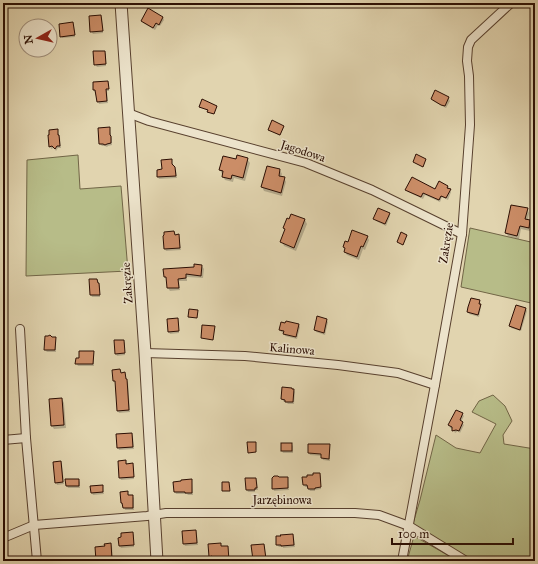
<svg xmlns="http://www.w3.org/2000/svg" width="538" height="564" font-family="'IM FELL Great Primer',serif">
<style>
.green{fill:#b7bc88;stroke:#716546}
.shadow{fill:#0003}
.building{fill:#cb8d67;stroke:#2b0e03}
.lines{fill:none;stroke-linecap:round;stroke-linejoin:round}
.minor-casing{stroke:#58402e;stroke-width:10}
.tertiary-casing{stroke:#58402e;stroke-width:13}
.minor{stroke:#ece3cb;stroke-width:8}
.tertiary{stroke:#ece3cb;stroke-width:11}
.labels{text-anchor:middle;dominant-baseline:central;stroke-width:3;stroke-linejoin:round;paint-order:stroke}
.street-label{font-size:12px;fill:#2b0e03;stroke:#ece3cb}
</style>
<rect width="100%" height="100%" fill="#e1d4af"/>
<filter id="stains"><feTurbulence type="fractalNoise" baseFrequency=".005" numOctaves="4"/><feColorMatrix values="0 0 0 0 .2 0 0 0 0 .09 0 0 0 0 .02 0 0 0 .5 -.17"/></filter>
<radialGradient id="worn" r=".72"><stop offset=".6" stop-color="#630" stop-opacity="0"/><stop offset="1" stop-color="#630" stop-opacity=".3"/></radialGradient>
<g class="green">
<path d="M78 155 80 189 121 186 128 271 26 276 27 160Z"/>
<path d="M470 228 535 243V303H531L461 287Z"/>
<path d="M493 395 505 406 512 421 503 435 504 444 535 449V561H470L412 527 420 500 436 435 456 448 480 453 496 424 472 412 479 401Z"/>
<path d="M414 536 458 561H407Z"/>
</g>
<g class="shadow">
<path d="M101 16 102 18 103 33 93 34 91 31Z"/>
<path d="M163 17 164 20 160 26 158 25 155 30 143 23 142 21Z"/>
<path d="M73 24 74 26 75 37 62 38 61 36Z"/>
<path d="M104 52 106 54V66L97 67 95 64Z"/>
<path d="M107 82 109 84V91H107L108 103 99 104 94 90V83Z"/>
<path d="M448 98 450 101 446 108 433 101 432 99Z"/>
<path d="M284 126 280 136 269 130Z"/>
<path d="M109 128 112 139V145L108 146 107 147 105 146H102L100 144Z"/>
<path d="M57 130 60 138 61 148H58L56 151 54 148 51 149 50 146Z"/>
<path d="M247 159 250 163 245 181 234 178 233 182 225 180 223 177 224 174H222L220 170 237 160Z"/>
<path d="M171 160 173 166 176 170 177 178 159 179 158 177V170H163Z"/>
<path d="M534 169H535V182L532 176Z"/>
<path d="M280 170 282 174 281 177 284 178 286 182 282 196 264 191 262 187Z"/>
<path d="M448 187 451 192 448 200 442 197 440 202 425 195 423 199 408 192 407 190H435Z"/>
<path d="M527 209 529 213 528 220 530 221 532 225 530 231 521 229 519 239 508 236 506 233Z"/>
<path d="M389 213 390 216 386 226 376 221 375 219Z"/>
<path d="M305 220 307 224 296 251 284 246 282 242 286 231 284 228Z"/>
<path d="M174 232 175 236 178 235 179 238 181 250 166 251 165 249 164 236Z"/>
<path d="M367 236 369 240 365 250 363 249 359 260 347 255 345 252 348 243Z"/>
<path d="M202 266 204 269 203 278 187 277V281H179L180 290 170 291 168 288 167 280 165 277Z"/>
<path d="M97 280 100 286V297H92L91 295Z"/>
<path d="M479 301 481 307 479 317 469 314 468 312Z"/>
<path d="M526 309 527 311 521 331 511 328 510 326Z"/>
<path d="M177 319 178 321 179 333 170 334 169 332Z"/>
<path d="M326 320 328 322 325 335 316 332 315 330Z"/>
<path d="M299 325 300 327 297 339 285 336 284 333 281 332 280 330Z"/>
<path d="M55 338 56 340V352H47L45 350Z"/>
<path d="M123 341 125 343V355L117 356 116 354Z"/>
<path d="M93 352 94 354V366H78L76 363 80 359Z"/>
<path d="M120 370 121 374 125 373 126 375V380L128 382 130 412 119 413 118 411 115 383 114 380Z"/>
<path d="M292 390H294L295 392 294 404H288L286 402H284L282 399Z"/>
<path d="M62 399 64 403 66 428 54 429 52 426Z"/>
<path d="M457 411 462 414 464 416 461 422 464 425 460 433 458 431 455 433 453 429 450 428 449 425Z"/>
<path d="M132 434 133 437 134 449 119 450 118 447Z"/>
<path d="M291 444 293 446V453H283L282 451Z"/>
<path d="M329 445 330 448V461L323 460 322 458V456L310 455 309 453Z"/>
<path d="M3 457 4 472H3Z"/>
<path d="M126 461 127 465 132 464 133 467 134 479 121 480 120 478Z"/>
<path d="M61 462 62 465 64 484 57 485 56 482Z"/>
<path d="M320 474 321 476V489L315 490V491H310L308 487H305L304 485Z"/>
<path d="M278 478H287L288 480 289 490 274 491 273 488Z"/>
<path d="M256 479 257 481 258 490H255V492H248L247 490Z"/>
<path d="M66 480H78L80 482V488H68L67 486Z"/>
<path d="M191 480 192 482 193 495H188L187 494H176L175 492 174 483Z"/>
<path d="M102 486 103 489 104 494 93 495 92 493 91 487Z"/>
<path d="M127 492 128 496H132L134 498V510H125L124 505 122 503 121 493Z"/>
<path d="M196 531 197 534 198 545 185 546 184 544 183 532Z"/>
<path d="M132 533 134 535V547L121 548 120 546Z"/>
<path d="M293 535 294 538 295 547 283 548V547H279L277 545V537Z"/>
<path d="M111 544 112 546 113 561H97L96 548 106 547Z"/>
<path d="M264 545 265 547 266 561H254L252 546Z"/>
</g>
<g class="building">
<path d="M148 8 163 17 159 25 156 23 153 28 141 21Z"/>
<path d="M101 15 103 31 90 32 89 16Z"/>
<path d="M73 22 75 35 60 37 59 24Z"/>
<path d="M93 51H105L106 64 94 65Z"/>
<path d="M108 81 109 89H106L107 101 97 102 95 90H93V82Z"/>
<path d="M435 90 449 97 445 106 441 105 431 99Z"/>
<path d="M202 99 217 106 214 114 207 112 208 110 199 107Z"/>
<path d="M272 120 284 126 280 135 268 130Z"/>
<path d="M110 127V135L111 136V143L107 144 105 145 103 144H99L98 128Z"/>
<path d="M58 129V135H59L60 146H57L55 149 52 146 49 147 48 135H49V130Z"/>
<path d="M416 154 426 159 423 167 413 162Z"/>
<path d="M237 155 248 158 243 178 232 175 231 179 222 177 223 171 219 170 223 156 236 159Z"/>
<path d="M172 159V164L175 167 176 176 157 177V170L162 169 161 160Z"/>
<path d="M267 166 280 169 279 176 285 177 281 193 261 187Z"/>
<path d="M412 177 435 189 439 181 448 186 447 188 451 189 446 198 441 196 439 200 423 193 421 197 405 190Z"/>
<path d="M511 205 528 208 525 219 530 220 529 228 520 226 517 236 505 233Z"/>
<path d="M378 208 390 213 385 224 373 219Z"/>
<path d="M291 214 305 219 294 248 280 242 285 229 283 228 287 218 289 219Z"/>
<path d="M352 230 368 236 363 247 361 246 357 257 344 252 345 248 343 247 345 241 348 242Z"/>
<path d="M174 231 175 235 179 234 180 248 164 249 163 236 164 235V232Z"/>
<path d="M401 232 407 235 403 245 397 242Z"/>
<path d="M194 264 202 265 201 276 186 274V278L178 279 179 288H167L166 277H164L163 269 194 267Z"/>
<path d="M89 279H97L98 283H99L100 295H90Z"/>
<path d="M471 298 480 300 479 304H481L478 315 467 312 468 307Z"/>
<path d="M516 305 526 308 520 330 509 326Z"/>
<path d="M189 309 198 310 197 318 188 317Z"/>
<path d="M317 316 327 319 324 333 314 330Z"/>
<path d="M178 318 179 331 168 332 167 319Z"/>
<path d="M286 321 299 324 296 337 283 334 284 331 279 330 281 322 285 323Z"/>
<path d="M202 325 215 326 213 340 201 338Z"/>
<path d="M50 335 52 337H56L55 350H44L45 336H48Z"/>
<path d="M114 340H124L125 353 115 354Z"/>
<path d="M79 351H94L93 364H75L76 358H79Z"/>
<path d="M120 369 121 373 125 372 126 379H127L129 410 117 411 115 381H113L112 370Z"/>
<path d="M282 387 292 388V389H294L293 402H285V400L281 399Z"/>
<path d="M62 398 64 425 51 426 49 399Z"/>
<path d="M456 410 463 413 460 420 463 422 459 431 456 430 452 431V427L448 425Z"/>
<path d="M132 433 133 447 117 448 116 434Z"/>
<path d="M247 442H256V452L248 453Z"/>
<rect x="281" y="443" width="11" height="8"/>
<path d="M308 444H330L329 459 321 458V454L308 453Z"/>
<path d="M126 460V464L133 463 134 477 119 478 118 461Z"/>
<path d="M61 461 63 482 55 483 53 462Z"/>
<path d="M313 473H320L321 487 315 488V489H308L307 485H303L302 477H307V475H313Z"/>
<path d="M274 476H278L279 477H288V488L272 489V478Z"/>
<path d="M245 478H256L257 488H255V490H246Z"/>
<path d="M65 479H79V486H66Z"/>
<path d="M192 479V493H185V492H174L173 482 181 481V480Z"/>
<path d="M222 482H229L230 491H222Z"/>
<path d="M103 485V492L91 493 90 486Z"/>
<path d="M128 491V495H133V508H123L122 503H121L120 492Z"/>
<path d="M196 530 197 543 183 544 182 531Z"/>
<path d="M133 532 134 545 119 546 118 538 121 537V533Z"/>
<path d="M293 534 294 545 281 546V545H276V536H281L280 535Z"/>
<path d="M111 543 112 560 96 561 95 547 105 546 104 544Z"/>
<path d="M221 543V546H228L229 561H213L212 556 209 557 208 544Z"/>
<path d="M264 544 266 559H264V561L253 560 251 545Z"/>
</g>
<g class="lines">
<g class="minor-casing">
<g id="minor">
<path d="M128 113 149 121 306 163 372 190 462 234"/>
<path d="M20 329 26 438 37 561"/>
<path d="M145 353 245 356 338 365 398 373 435 385"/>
<path d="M3 440 26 438"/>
<path d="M3 538 34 525 147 516 166 513H355L379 515 409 526 466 561"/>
<path d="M402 561 435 385 462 234 470 125 469 76 467 61 468 47 471 40 511 3"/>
</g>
</g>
<g class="tertiary-casing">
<path id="tertiary" d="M121 3 145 353 157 561"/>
</g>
<use href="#minor" class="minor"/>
<use href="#tertiary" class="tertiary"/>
</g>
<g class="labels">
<g class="street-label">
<text transform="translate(303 151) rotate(18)">Jagodowa</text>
<text transform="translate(446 243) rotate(-81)">Zakręzie</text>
<text transform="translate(127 283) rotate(-94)">Zakręzie</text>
<text transform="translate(292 349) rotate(5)">Kalinowa</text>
<text x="282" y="500">Jarzębinowa</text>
</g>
</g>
<rect width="538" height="564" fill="none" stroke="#e1d4af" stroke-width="16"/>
<rect x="4" y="4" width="530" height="556" fill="none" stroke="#2b0e03" stroke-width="2"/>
<rect x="8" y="8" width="522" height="548" fill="none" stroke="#2b0e03"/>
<g transform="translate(38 38) rotate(262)"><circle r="19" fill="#ece3cb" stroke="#9f8e7b"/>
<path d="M0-3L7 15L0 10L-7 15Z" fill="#8f2418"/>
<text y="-6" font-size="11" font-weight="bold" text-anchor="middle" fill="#2b0e03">N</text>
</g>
<path d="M392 538v6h121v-6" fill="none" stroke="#2b0e03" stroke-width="2"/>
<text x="398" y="538" font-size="12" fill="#2b0e03" stroke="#ece3cb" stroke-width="3" paint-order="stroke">100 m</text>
<rect width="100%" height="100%" filter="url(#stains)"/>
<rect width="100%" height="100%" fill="url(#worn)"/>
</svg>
